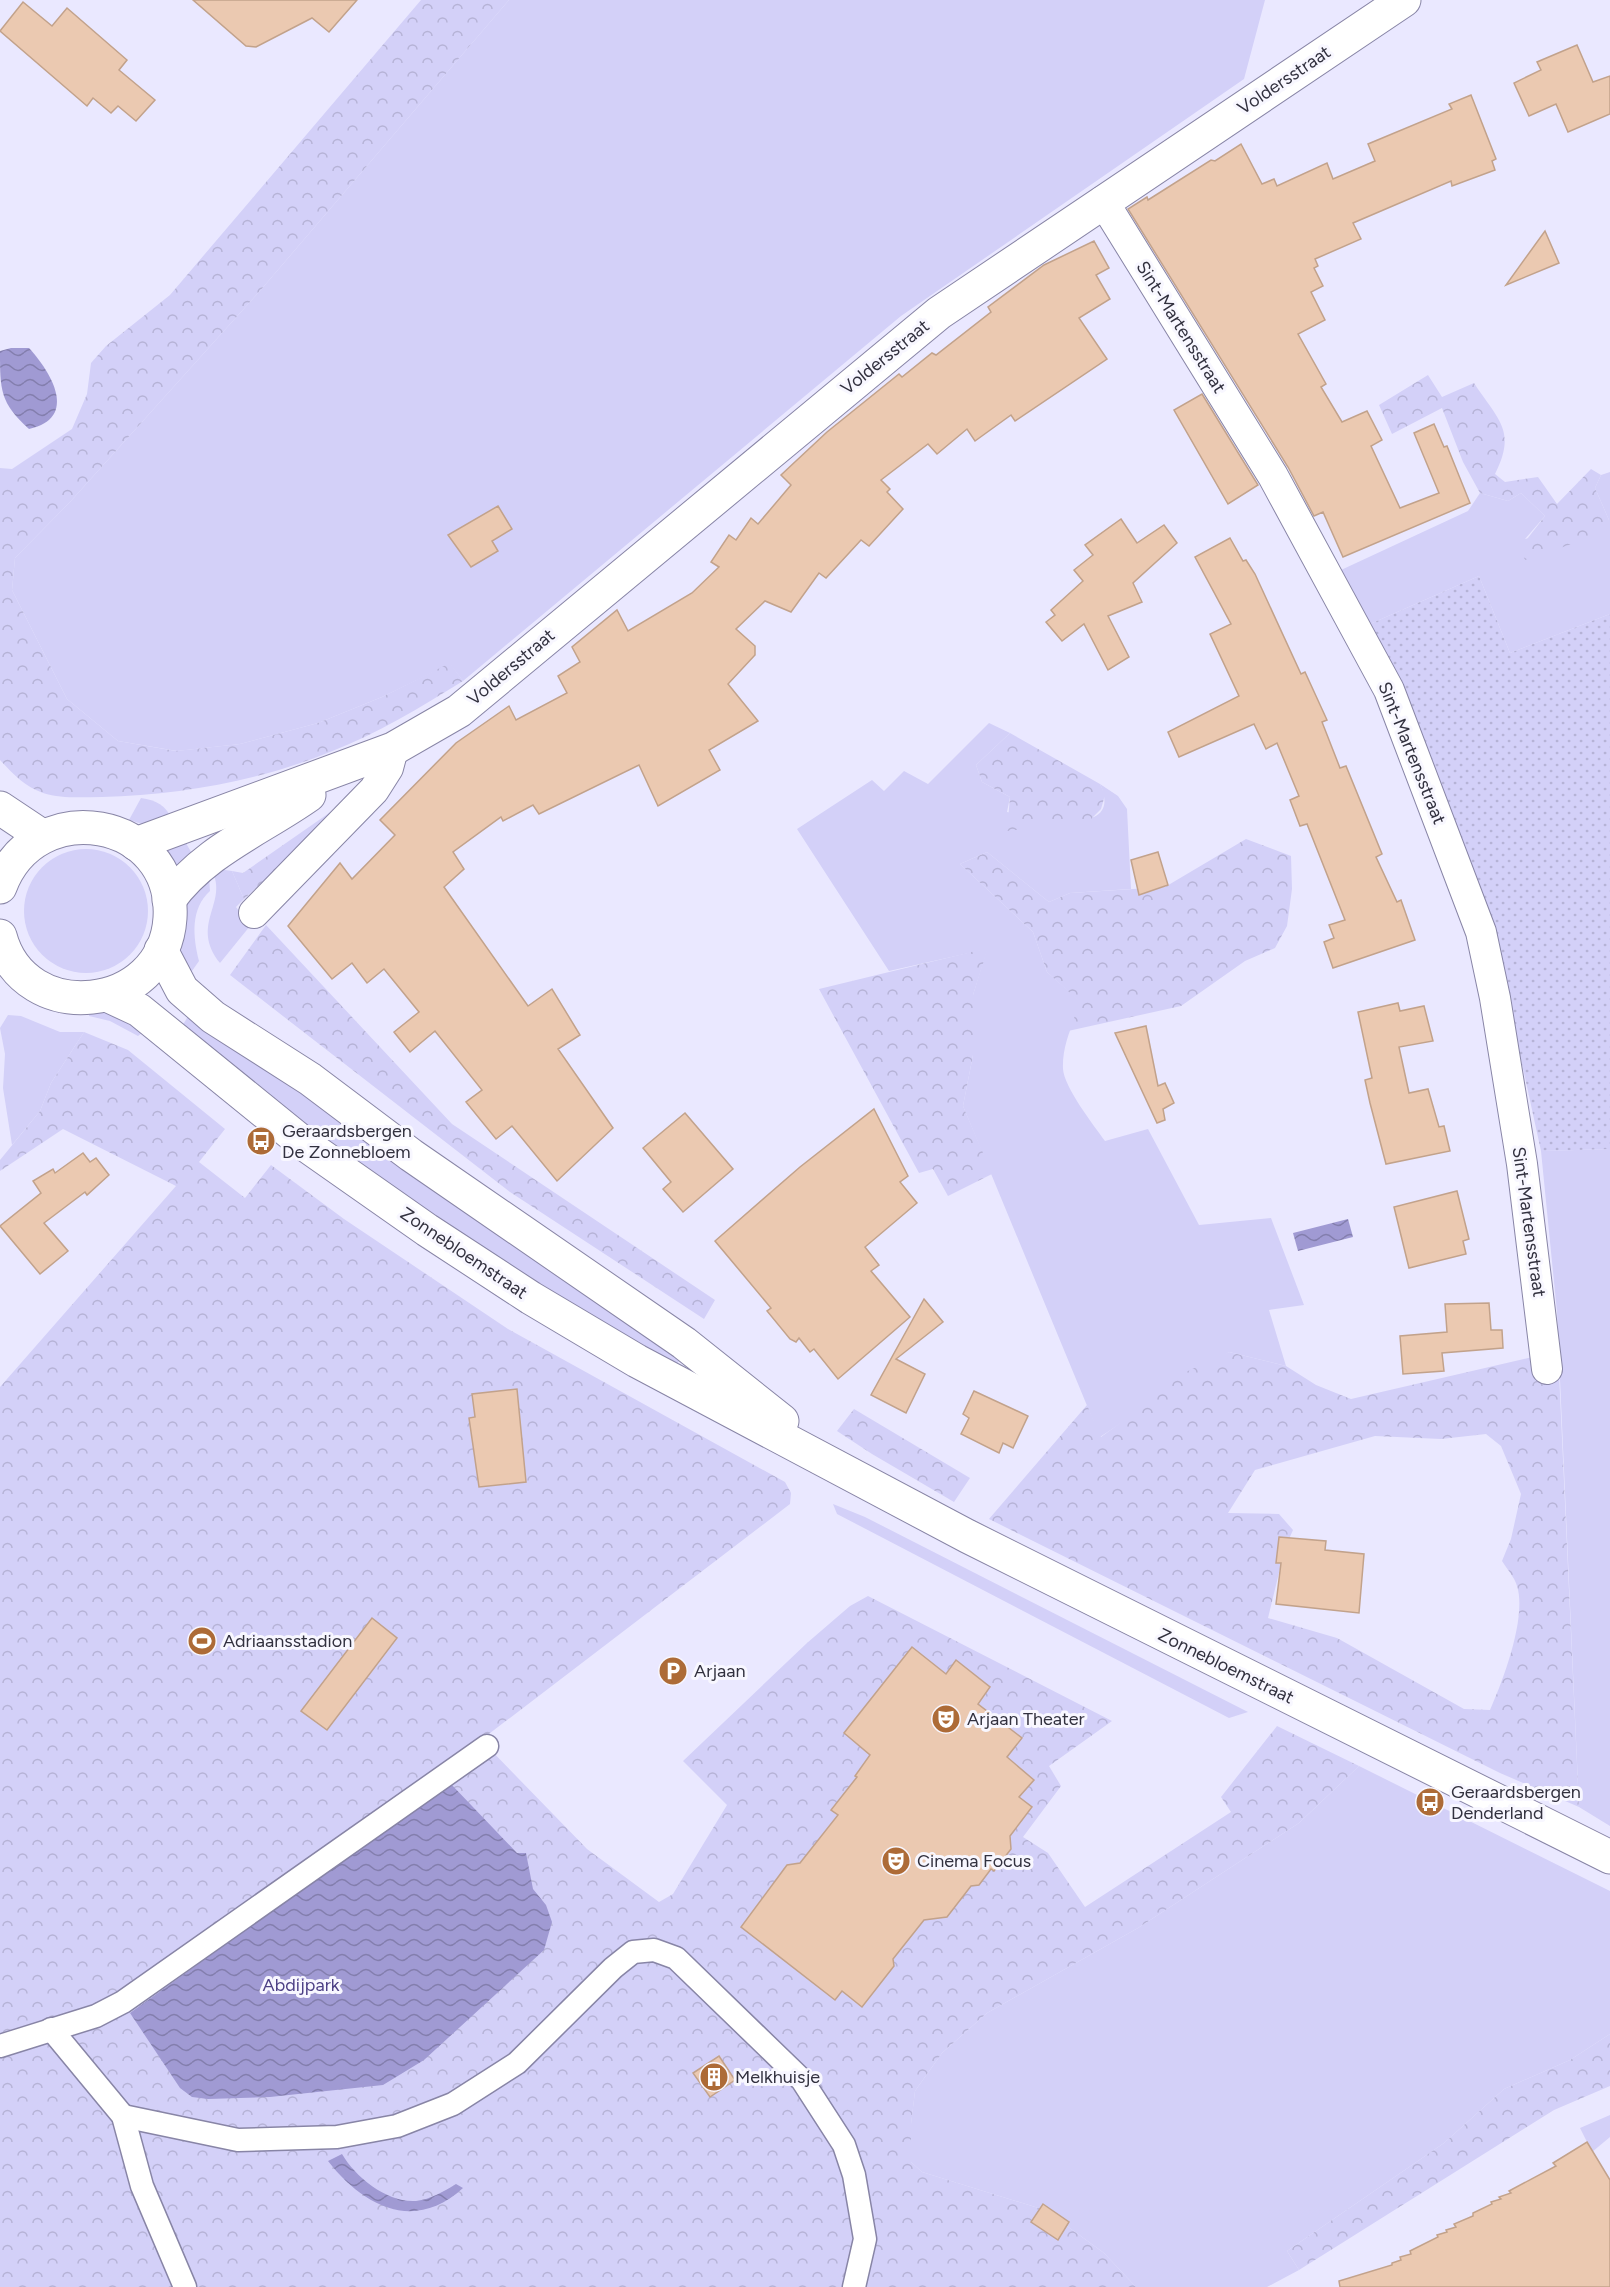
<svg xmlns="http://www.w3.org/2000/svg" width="1610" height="2287" font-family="Figtree,sans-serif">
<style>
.grass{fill:#d3d0f8}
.forest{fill:url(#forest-crowns);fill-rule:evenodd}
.garden{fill:url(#garden-dots)}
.water{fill:url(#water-waves)}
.building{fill:#ebc9b1;stroke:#c2a28b;stroke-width:1.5}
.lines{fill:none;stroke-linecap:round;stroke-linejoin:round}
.pedestrian-casing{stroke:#8885a6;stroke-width:25}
.minor-casing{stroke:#8885a6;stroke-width:32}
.tertiary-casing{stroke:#8885a6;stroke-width:35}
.secondary-casing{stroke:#8885a6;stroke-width:35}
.pedestrian{stroke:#fff;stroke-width:22}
.minor{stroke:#fff;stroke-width:30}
.tertiary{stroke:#fff;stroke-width:33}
.secondary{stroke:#fff;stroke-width:33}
.labels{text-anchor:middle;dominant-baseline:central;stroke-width:6;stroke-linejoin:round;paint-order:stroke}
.street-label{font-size:18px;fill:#32313f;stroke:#f8f7ff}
.poi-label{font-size:18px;fill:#32313f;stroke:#f8f7ff;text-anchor:start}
.park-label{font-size:18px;fill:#4c3f85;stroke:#f8f7ff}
</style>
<defs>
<pattern id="forest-crowns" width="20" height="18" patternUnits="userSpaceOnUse" patternTransform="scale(1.5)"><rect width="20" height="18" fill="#d3d0f8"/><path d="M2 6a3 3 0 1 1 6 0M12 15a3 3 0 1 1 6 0" fill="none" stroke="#b6b3d6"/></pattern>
<pattern id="garden-dots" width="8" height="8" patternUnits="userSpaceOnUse" patternTransform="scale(1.5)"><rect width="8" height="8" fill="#d3d0f8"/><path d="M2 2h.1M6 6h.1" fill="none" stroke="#b6b3d6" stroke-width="1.8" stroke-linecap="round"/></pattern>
<pattern id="water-waves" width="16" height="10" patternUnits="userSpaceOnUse" patternTransform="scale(1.5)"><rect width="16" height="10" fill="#a09ad3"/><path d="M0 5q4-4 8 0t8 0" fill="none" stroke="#837ead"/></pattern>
</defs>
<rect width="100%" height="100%" fill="#eae8ff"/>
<g class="grass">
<path d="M509 0H1265L1244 79 901 316 463 681 450 664 382 697 318 723 240 744 177 751 118 741 67 699 12 590 15 558 70 502 259 292Z"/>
<path d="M1610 472V614L1510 653 1479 576 1370 624 1341 570 1468 511 1480 493 1508 501 1521 493 1545 516 1525 539 1609 520 1595 488 1601 475Z"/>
<path d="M989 723 1010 733 976 765 982 782 1010 797 1007 812C1031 816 1126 841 1100 784L1118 796 1127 809 1131 889 1070 893 1049 902 987 852 960 864 1033 932 1047 972 1082 1003C1072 1024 1062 1046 1063 1069 1064 1087 1094 1126 1105 1141L1148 1129 1199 1225 1271 1218 1304 1305 1269 1310 1286 1366 1229 1352 1100 1437 963 1106 973 1055V995L987 949 889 971 797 829 872 780 884 791 904 771 928 784Z"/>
<path d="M141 798C156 800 166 805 172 820L152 827 129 820Z"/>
<path d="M183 838 194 857 178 875 160 846Z"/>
<circle cx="86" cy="911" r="62"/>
<path d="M218 869 232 871 244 899 236 907 250 926 220 963C190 925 227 904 213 873Z"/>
<path d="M209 877 210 891C190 909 193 937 199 961L187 978 180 961 187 902Z"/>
<path d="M118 1010 148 1028 138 1036 110 1021 89 1016V1011Z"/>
<path d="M190 1013 680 1360 675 1366H666L324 1149 181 1028Z"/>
<path d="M8 1015 21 1016 60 1032H84L51 1083 40 1111 12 1145 3 1088 5 1054 0 1028Z"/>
<path d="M1610 1149V1826L1579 1807 1557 1312 1541 1151Z"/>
<path d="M833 1504 865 1517 1248 1712 1229 1718 837 1514Z"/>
<path d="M1359 1766 1610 1891V2034L1570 2060 1504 2089 1444 2143 1287 2251 1299 2270 1267 2287H1136L1104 2253 1045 2210 922 2172 911 2162V2124L915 2091 942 2053 987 2013 1138 1928 1299 1823Z"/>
<path d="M1610 2115V2137L1592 2152 1580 2128Z"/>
</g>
<g class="forest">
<path d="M421 0H509L259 292 70 502 15 558 12 590 67 699 118 741 176 751 240 744 318 723 382 697 450 663 463 681C421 707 377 734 330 752 259 781 179 795 102 797 83 797 62 799 43 793 24 786 13 774 0 760V468L12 469 72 429 87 394 91 363 106 346 170 295Z"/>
<path d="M1428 375 1442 397 1474 383C1498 420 1517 430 1495 474L1505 482 1538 477 1557 504 1591 469 1601 475 1595 488 1609 520 1604 533 1525 560 1520 548 1545 516 1521 493 1508 501 1480 493 1463 462 1442 408 1392 434 1379 405Z"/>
<path d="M1010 733 1100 784 1105 795 1101 809 1089 821 1007 831 1010 797 982 782 976 765Z"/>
<path d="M332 811 334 814 244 899 232 871 243 873Z"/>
<path d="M1246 839 1291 856 1292 889 1287 926 1275 948 1245 961 1181 1006 1068 1031 1081 1003 1047 972 1033 932 960 864 987 852 1049 902 1070 893 1165 887Z"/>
<path d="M266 925 452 1124 715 1300 704 1319 510 1192 230 975Z"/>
<path d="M988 948 973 995V1055L963 1106 992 1174 948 1196 933 1169 919 1173 819 989Z"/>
<path d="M84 1032 128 1050 225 1129 199 1162 245 1198 271 1165 344 1219 508 1329 785 1482 791 1493 790 1504 481 1740 587 1849 659 1902 673 1894 727 1805 683 1761 807 1643 850 1606 868 1596 1112 1721 1049 1766 1061 1786 1023 1837 1048 1853 1085 1907 1231 1812 1221 1797 1277 1726 1359 1766 1299 1823 1138 1928 987 2013 942 2053 915 2091 911 2125V2162L922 2172 1045 2210 1104 2253 1136 2287H0V1387L176 1186 63 1129 0 1171V1160L40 1111 51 1083Z"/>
<path d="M1558 1351 1579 1807 1500 1773 989 1519 1087 1405 1101 1437 1138 1410 1175 1377 1229 1352 1286 1366 1316 1385 1351 1399ZM1486 1434 1501 1446 1521 1494 1511 1539 1502 1561C1507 1569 1515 1578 1517 1586 1527 1617 1503 1681 1490 1710L1464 1709 1337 1638 1268 1618 1285 1548 1293 1530 1279 1514 1228 1513 1255 1470 1375 1436 1441 1439Z"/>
<path d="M854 1409 970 1478 954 1502 872 1454 837 1431Z"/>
<path d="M1610 2034V2086L1554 2110 1299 2270 1287 2251 1444 2143 1504 2089 1570 2060Z"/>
</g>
<path class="garden" d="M1479 576 1510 653 1610 614V1149L1541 1151 1512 1018 1370 624Z"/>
<g class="water">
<path d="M11 348H29C51 372 79 418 29 429 0 403 0 390 0 351Z"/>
<path d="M1348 1219 1353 1237 1298 1251 1293 1233Z"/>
<path d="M450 1783 517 1853H526L533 1889 546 1905 552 1922 544 1950 424 2060 383 2085 270 2097 208 2099 192 2097 180 2088 130 2013Z"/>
<path d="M342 2154C356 2178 388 2203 416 2201 431 2199 443 2192 456 2184L463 2188C414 2233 363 2206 328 2161Z"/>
</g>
<g class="building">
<path d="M193 0H357L329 32 312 18 256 47 246 46Z"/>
<path d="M23 2 52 26 67 8 127 60 119 70 155 100 136 121 118 106 111 113 93 98 87 106 0 31Z"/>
<path d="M1577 45 1593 82 1610 76V114L1568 132 1556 104 1529 116 1514 83 1541 70 1537 62Z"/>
<path d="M1471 95 1496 159 1492 161 1495 170 1452 186 1451 181 1353 223 1361 239 1315 259 1318 266 1314 268 1323 286 1311 292 1325 320 1298 334 1326 384 1321 387 1342 422 1367 411 1382 440 1371 446 1400 508 1439 493 1414 433 1434 424 1444 447 1447 446 1470 503 1343 557 1323 512 1314 516 1288 467 1128 209 1147 197 1148 200 1211 160 1215 161 1241 144 1262 184 1274 179 1277 186 1327 163 1333 179 1375 161 1368 144 1452 109 1449 104Z"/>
<path d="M1545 231 1559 263 1506 285Z"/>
<path d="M1094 241 1109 268 1096 275 1110 299 1079 318 1107 359 1015 421 1011 415 975 441 967 429 937 454 928 444 881 480 890 489 887 492 903 509 869 546 861 540 826 578 819 573 791 612 765 601 736 629 755 646V655L728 684 758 721 709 750 720 770 658 806 639 765 539 814 533 805 503 821 501 817 453 852 464 869 444 887 528 1006 552 989 580 1035 558 1049 613 1128 557 1181 512 1126 496 1139 466 1102 482 1090 435 1031 410 1052 394 1032 419 1012 384 969 367 983 352 963 332 979 288 926 340 863 352 879 395 835 380 820 456 743 509 706 516 720 567 693 558 676 580 662 572 647 617 610 628 631 692 593 719 567 711 562 729 535 736 540 751 518 758 524 791 485 781 475 827 432 899 374 902 377 932 353 936 355 991 312 988 307 1044 265Z"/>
<path d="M1202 394 1258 485 1228 504 1174 410Z"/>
<path d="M498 506 512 529 492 541 498 551 471 567 448 535Z"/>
<path d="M1121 519 1137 543 1164 525 1177 543 1133 583 1142 602 1108 616 1129 657 1108 670 1084 624 1062 641 1046 622 1055 615 1051 610 1083 581 1074 570 1093 555 1085 545Z"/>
<path d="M1230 538 1243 561 1246 560 1255 574 1301 674 1305 672 1327 720 1322 722 1340 768 1346 766 1382 854 1376 857 1397 902 1401 900 1415 940 1333 968 1324 942 1334 938 1329 925 1345 920 1307 824 1300 826 1290 800 1299 796 1277 743 1266 749 1254 724 1179 757 1168 732 1239 696 1210 634 1231 624 1195 557Z"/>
<path d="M1158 852 1168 885 1139 895 1131 860Z"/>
<path d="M1398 1003 1400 1011 1424 1006 1433 1041 1399 1047 1409 1093 1428 1089 1439 1127 1444 1126 1450 1151 1386 1164 1370 1103 1365 1080 1372 1078 1358 1012Z"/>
<path d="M1146 1026 1158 1086 1165 1083 1174 1103 1163 1109 1165 1120 1157 1123 1115 1033Z"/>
<path d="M874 1109 908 1176 900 1182 917 1203 865 1247 879 1265 871 1271 910 1317 838 1379 814 1349 810 1352 799 1338 796 1342 790 1339 767 1311 771 1308 715 1241 800 1167Z"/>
<path d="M685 1113 733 1169 683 1212 663 1189 671 1182 643 1148Z"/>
<path d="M83 1153 90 1162 96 1158 109 1175 87 1195 85 1192 44 1223 68 1251 40 1274 0 1226 41 1193 33 1181 53 1169 55 1173Z"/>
<path d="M1457 1191 1469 1239 1463 1241 1466 1254 1409 1268 1394 1207Z"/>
<path d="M924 1299 943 1322 896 1359 925 1374 906 1413 871 1395Z"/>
<path d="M1489 1303 1491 1330H1502L1503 1348 1442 1353 1444 1371 1403 1374 1400 1336 1447 1332 1445 1304Z"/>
<path d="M517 1389 526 1482 479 1487 469 1418 475 1417 472 1394Z"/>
<path d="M974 1391 1028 1416 1013 1448 1003 1443 999 1453 961 1434 969 1418 963 1414Z"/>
<path d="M1279 1537 1326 1541 1325 1550 1364 1554 1359 1613 1276 1604 1281 1563H1276Z"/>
<path d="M372 1618 397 1638 327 1730 301 1711Z"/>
<path d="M912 1647 946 1674 956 1660 990 1687 978 1704 1022 1738 1007 1757 1034 1780 1019 1797 1032 1807 1010 1836 1011 1849 994 1871 991 1869 979 1885 971 1886 947 1917 924 1920 893 1959 894 1966 862 2007 842 1991 835 2000 741 1927 787 1865 800 1863 838 1815 831 1810 857 1777 855 1776 870 1755 844 1733Z"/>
<path d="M719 2056 735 2080 710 2097 693 2073Z"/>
<path d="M1587 2142 1610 2180V2287H1340L1339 2281 1392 2265V2263L1401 2260 1400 2257 1411 2254 1410 2251 1438 2237 1437 2235 1447 2232 1446 2230 1456 2227 1454 2224 1473 2216V2213L1492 2204 1491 2202 1501 2199 1499 2197 1511 2193 1509 2191 1556 2166 1553 2163Z"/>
<path d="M1043 2204 1069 2222 1058 2240 1031 2222Z"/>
</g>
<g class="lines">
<g class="pedestrian-casing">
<g id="pedestrian">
<path d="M51 2029 123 2116 142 2186 185 2287"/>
<path d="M0 2046 96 2016 123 2002 487 1746"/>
<path d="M123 2116 238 2140 337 2137 397 2126 453 2104 517 2063 613 1968 633 1952 654 1950 676 1958 802 2080 844 2145 854 2175 865 2239 854 2287"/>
</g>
</g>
<g class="minor-casing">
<g id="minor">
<path d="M1103 201 1273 476 1389 690 1397 711 1481 932 1495 998 1522 1164 1547 1369"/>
<path d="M254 913 374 790 388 768 393 749"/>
</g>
</g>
<g class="tertiary-casing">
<g id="tertiary">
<path d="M136 844 393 749 459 711 939 313 1404 0"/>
<path d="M169 900C204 851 261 829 309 795"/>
</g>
</g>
<g class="secondary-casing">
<g id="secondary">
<path d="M0 808 42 836"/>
<path d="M0 887C35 792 176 817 170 918 164 1013 24 1028 0 936"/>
<path d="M161 950 182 990 213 1017 310 1079 411 1155 684 1343 782 1421"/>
<path d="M109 996 139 1010 303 1143 427 1230 531 1298 637 1361 967 1536 1610 1857"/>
</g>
</g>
<use href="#pedestrian" class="pedestrian"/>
<use href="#minor" class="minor"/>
<use href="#tertiary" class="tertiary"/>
<use href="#secondary" class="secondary"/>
</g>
<defs>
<g id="bus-disc" transform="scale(1.5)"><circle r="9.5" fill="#ad6b37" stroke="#f8f7ff"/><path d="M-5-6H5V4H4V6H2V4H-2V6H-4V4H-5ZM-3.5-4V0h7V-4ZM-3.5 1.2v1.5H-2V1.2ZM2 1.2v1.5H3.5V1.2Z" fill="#fff"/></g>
<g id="stadium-disc" transform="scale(1.5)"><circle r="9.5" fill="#ad6b37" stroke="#f8f7ff"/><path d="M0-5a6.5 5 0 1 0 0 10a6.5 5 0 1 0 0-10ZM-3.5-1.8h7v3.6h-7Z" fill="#fff"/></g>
<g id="parking-disc" transform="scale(1.5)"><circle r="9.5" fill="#ad6b37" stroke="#f8f7ff"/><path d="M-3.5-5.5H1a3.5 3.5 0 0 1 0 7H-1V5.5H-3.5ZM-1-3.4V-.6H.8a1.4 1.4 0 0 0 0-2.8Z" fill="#fff"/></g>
<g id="theatre-disc" transform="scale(1.5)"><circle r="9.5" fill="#ad6b37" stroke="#f8f7ff"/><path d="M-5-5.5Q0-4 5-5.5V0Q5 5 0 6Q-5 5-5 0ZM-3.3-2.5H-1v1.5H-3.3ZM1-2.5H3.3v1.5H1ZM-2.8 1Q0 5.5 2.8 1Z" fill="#fff"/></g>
<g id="building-disc" transform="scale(1.5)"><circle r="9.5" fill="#ad6b37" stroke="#f8f7ff"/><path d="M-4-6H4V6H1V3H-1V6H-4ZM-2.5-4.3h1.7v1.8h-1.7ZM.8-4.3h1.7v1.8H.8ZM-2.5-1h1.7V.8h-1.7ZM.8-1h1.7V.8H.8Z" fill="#fff"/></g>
</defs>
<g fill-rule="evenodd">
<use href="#bus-disc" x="261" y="1141"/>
<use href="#stadium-disc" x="202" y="1641"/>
<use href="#parking-disc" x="673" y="1671"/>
<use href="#theatre-disc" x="946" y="1719"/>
<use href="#bus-disc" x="1430" y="1802"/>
<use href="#theatre-disc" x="896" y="1861"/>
<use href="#building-disc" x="714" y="2077"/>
</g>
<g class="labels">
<g class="street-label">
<text transform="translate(1284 80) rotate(-34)">Voldersstraat</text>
<text transform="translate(1181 327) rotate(58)">Sint-Martensstraat</text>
<text transform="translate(885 357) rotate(-39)">Voldersstraat</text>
<text transform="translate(511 667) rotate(-40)">Voldersstraat</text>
<text transform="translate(1412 753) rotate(68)">Sint-Martensstraat</text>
<text transform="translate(1529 1222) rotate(82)">Sint-Martensstraat</text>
<text transform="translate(464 1253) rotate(34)">Zonnebloemstraat</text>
<text transform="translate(1226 1666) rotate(26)">Zonnebloemstraat</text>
</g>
<g class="poi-label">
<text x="282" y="1131">Geraardsbergen<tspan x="282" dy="21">De Zonnebloem</tspan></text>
<text x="223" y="1641">Adriaansstadion</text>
<text x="694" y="1671">Arjaan</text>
<text x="967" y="1719">Arjaan Theater</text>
<text x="1451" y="1792">Geraardsbergen<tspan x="1451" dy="21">Denderland</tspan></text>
<text x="917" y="1861">Cinema Focus</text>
<text x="735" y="2077">Melkhuisje</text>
</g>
<g class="park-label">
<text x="301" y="1985">Abdijpark</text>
</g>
</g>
</svg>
